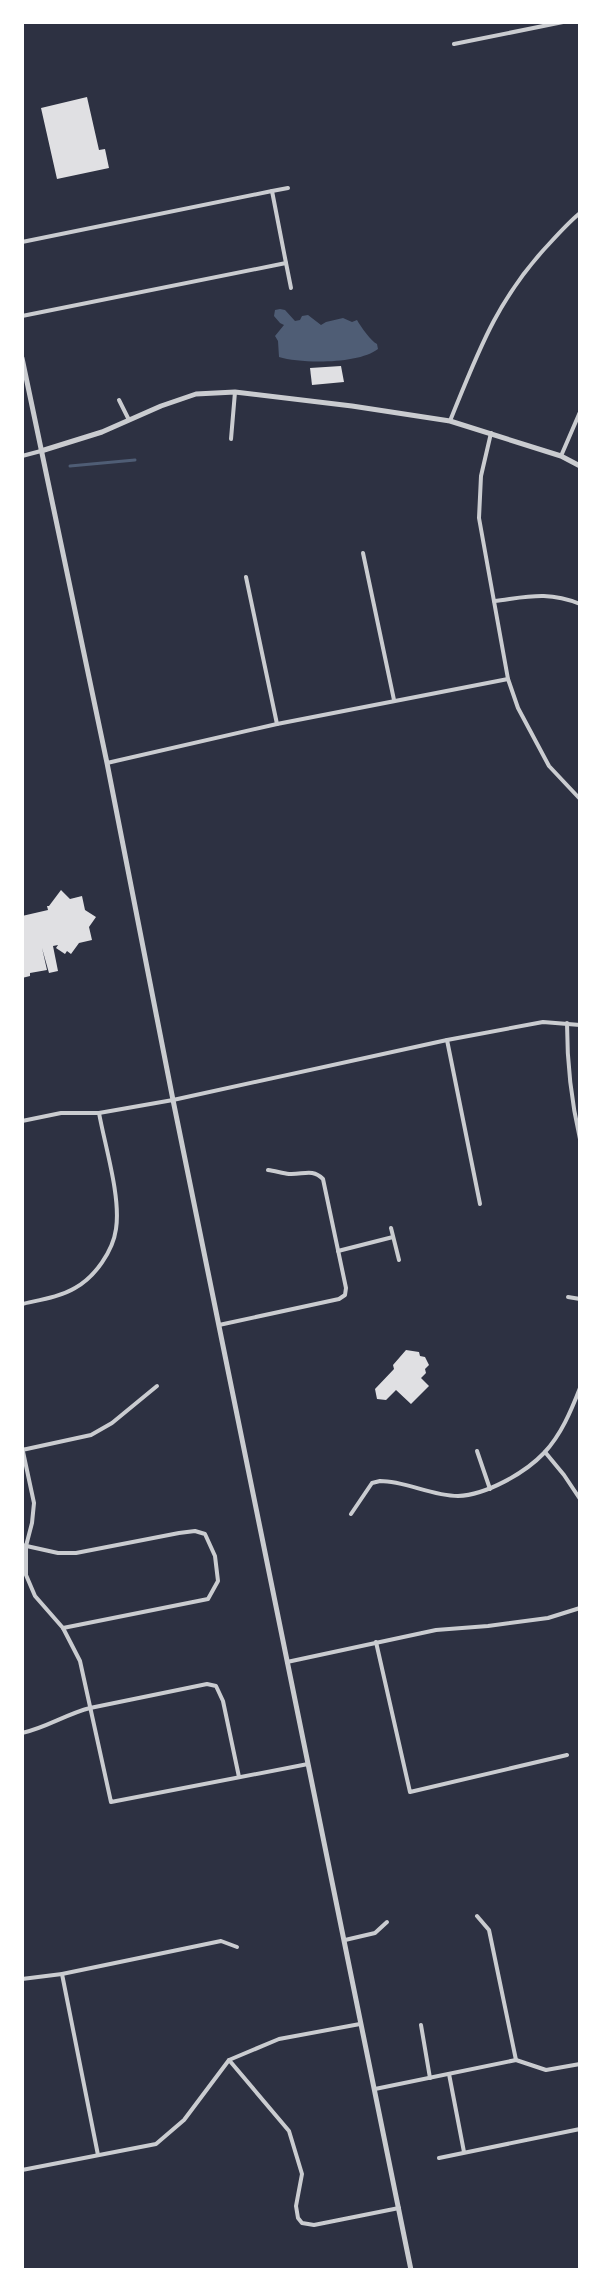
<svg xmlns="http://www.w3.org/2000/svg" width="602" height="2292" font-family="Poppins,sans-serif">
<style>
.water{fill:#4f5d75}
.lines{fill:none;stroke-linecap:round;stroke-linejoin:round}
.stream{stroke:#4f5d75;stroke-width:3}
.building{fill:#e0e0e3}
.minor{stroke:#caccd0;stroke-width:4}
.tertiary{stroke:#caccd0;stroke-width:5}
</style>
<rect width="100%" height="100%" fill="#2d3142"/>
<path class="water" d="M280 309 285 310 295 321 300 320 302 316 308 315 321 325 326 322 343 318 352 322 357 320C361 327 371 341 377 344L378 349C359 364 302 364 279 357L278 341 275 336 284 325 280 323 274 316 275 310Z"/>
<g class="lines">
<path class="stream" d="M70 466 135 460"/>
</g>
<g class="building">
<path d="M87 97 99 150 105 149 109 168 57 179 41 108Z"/>
<path d="M341 366 344 382 312 385 310 368Z"/>
<path d="M61 890 70 899 82 896 85 910 96 917 89 927 92 940 79 943 71 954 67 951 65 954 56 948 58 945 53 946 58 971 49 973 42 948 47 970 30 973V976L22 978V916L48 910 47 906H49Z"/>
<path d="M406 1350 419 1352 420 1356 425 1357 429 1365 425 1369 426 1373 421 1378 429 1386 411 1404 396 1390 386 1400 377 1399 375 1389 394 1369 393 1365Z"/>
</g>
<g class="lines">
<g class="minor">
<path d="M454 44 563 22"/>
<path d="M272 191 288 188"/>
<path d="M22 242 272 191 286 263 22 316"/>
<path d="M286 263 291 288"/>
<path d="M119 400 129 420"/>
<path d="M450 421C478 352 497 299 549 244 559 233 569 222 580 213"/>
<path d="M491 433 481 476 479 518 508 679 518 708 549 766 580 799"/>
<path d="M231 439 235 392"/>
<path d="M22 456 41 451"/>
<path d="M561 456 580 412"/>
<path d="M363 553 394 700"/>
<path d="M246 577 277 724"/>
<path d="M494 601C528 597 547 591 580 604"/>
<path d="M107 763 277 724 508 679"/>
<path d="M567 1023C567 1063 571 1100 580 1139"/>
<path d="M447 1040 480 1204"/>
<path d="M22 1121 61 1113H99L173 1100 447 1040 543 1022 580 1025"/>
<path d="M391 1228 399 1260"/>
<path d="M338 1251 393 1237"/>
<path d="M568 1297 580 1299"/>
<path d="M22 1304C39 1300 60 1297 75 1288 95 1277 113 1251 116 1229 121 1197 105 1146 99 1113"/>
<path d="M219 1325 339 1299 345 1295 346 1288 323 1179C312 1168 303 1175 289 1174 282 1173 275 1171 268 1170"/>
<path d="M22 1447 34 1503 32 1523 26 1546V1575L35 1596 63 1628 80 1661 111 1802 308 1764"/>
<path d="M22 1450 91 1435 112 1423 157 1386"/>
<path d="M477 1451 490 1489"/>
<path d="M545 1452 564 1475 580 1499"/>
<path d="M351 1514 372 1483 380 1481C406 1481 431 1496 458 1496 486 1495 525 1473 544 1453 561 1435 571 1411 580 1388"/>
<path d="M22 1545 58 1553H76L179 1533 195 1531 205 1534 215 1556 218 1581 208 1599 63 1628"/>
<path d="M376 1642 410 1792 567 1755"/>
<path d="M287 1662 436 1630 488 1626 548 1618 580 1608"/>
<path d="M22 1733C46 1728 66 1714 90 1708L207 1684 216 1686 223 1701 239 1777"/>
<path d="M477 1916 489 1930 516 2060"/>
<path d="M345 1940 375 1933 387 1922"/>
<path d="M62 1974 98 2155"/>
<path d="M22 1979 62 1974 221 1941 237 1947"/>
<path d="M421 2025 430 2078"/>
<path d="M229 2060 289 2131 302 2174 296 2206 298 2218 302 2223 314 2225 399 2208"/>
<path d="M449 2074 464 2152"/>
<path d="M375 2089 516 2060 546 2070 580 2064"/>
<path d="M439 2158 580 2129"/>
<path d="M22 2170 156 2144 184 2120 229 2060 279 2039 360 2024"/>
</g>
<g class="tertiary">
<path d="M22 358 107 763 173 1100 411 2270"/>
<path d="M41 451 102 432 161 406 196 394 235 392 352 406 450 421 561 456 580 466"/>
</g>
</g>
<rect width="602" height="2292" fill="none" stroke="#ffffff" stroke-width="48"/>
</svg>
